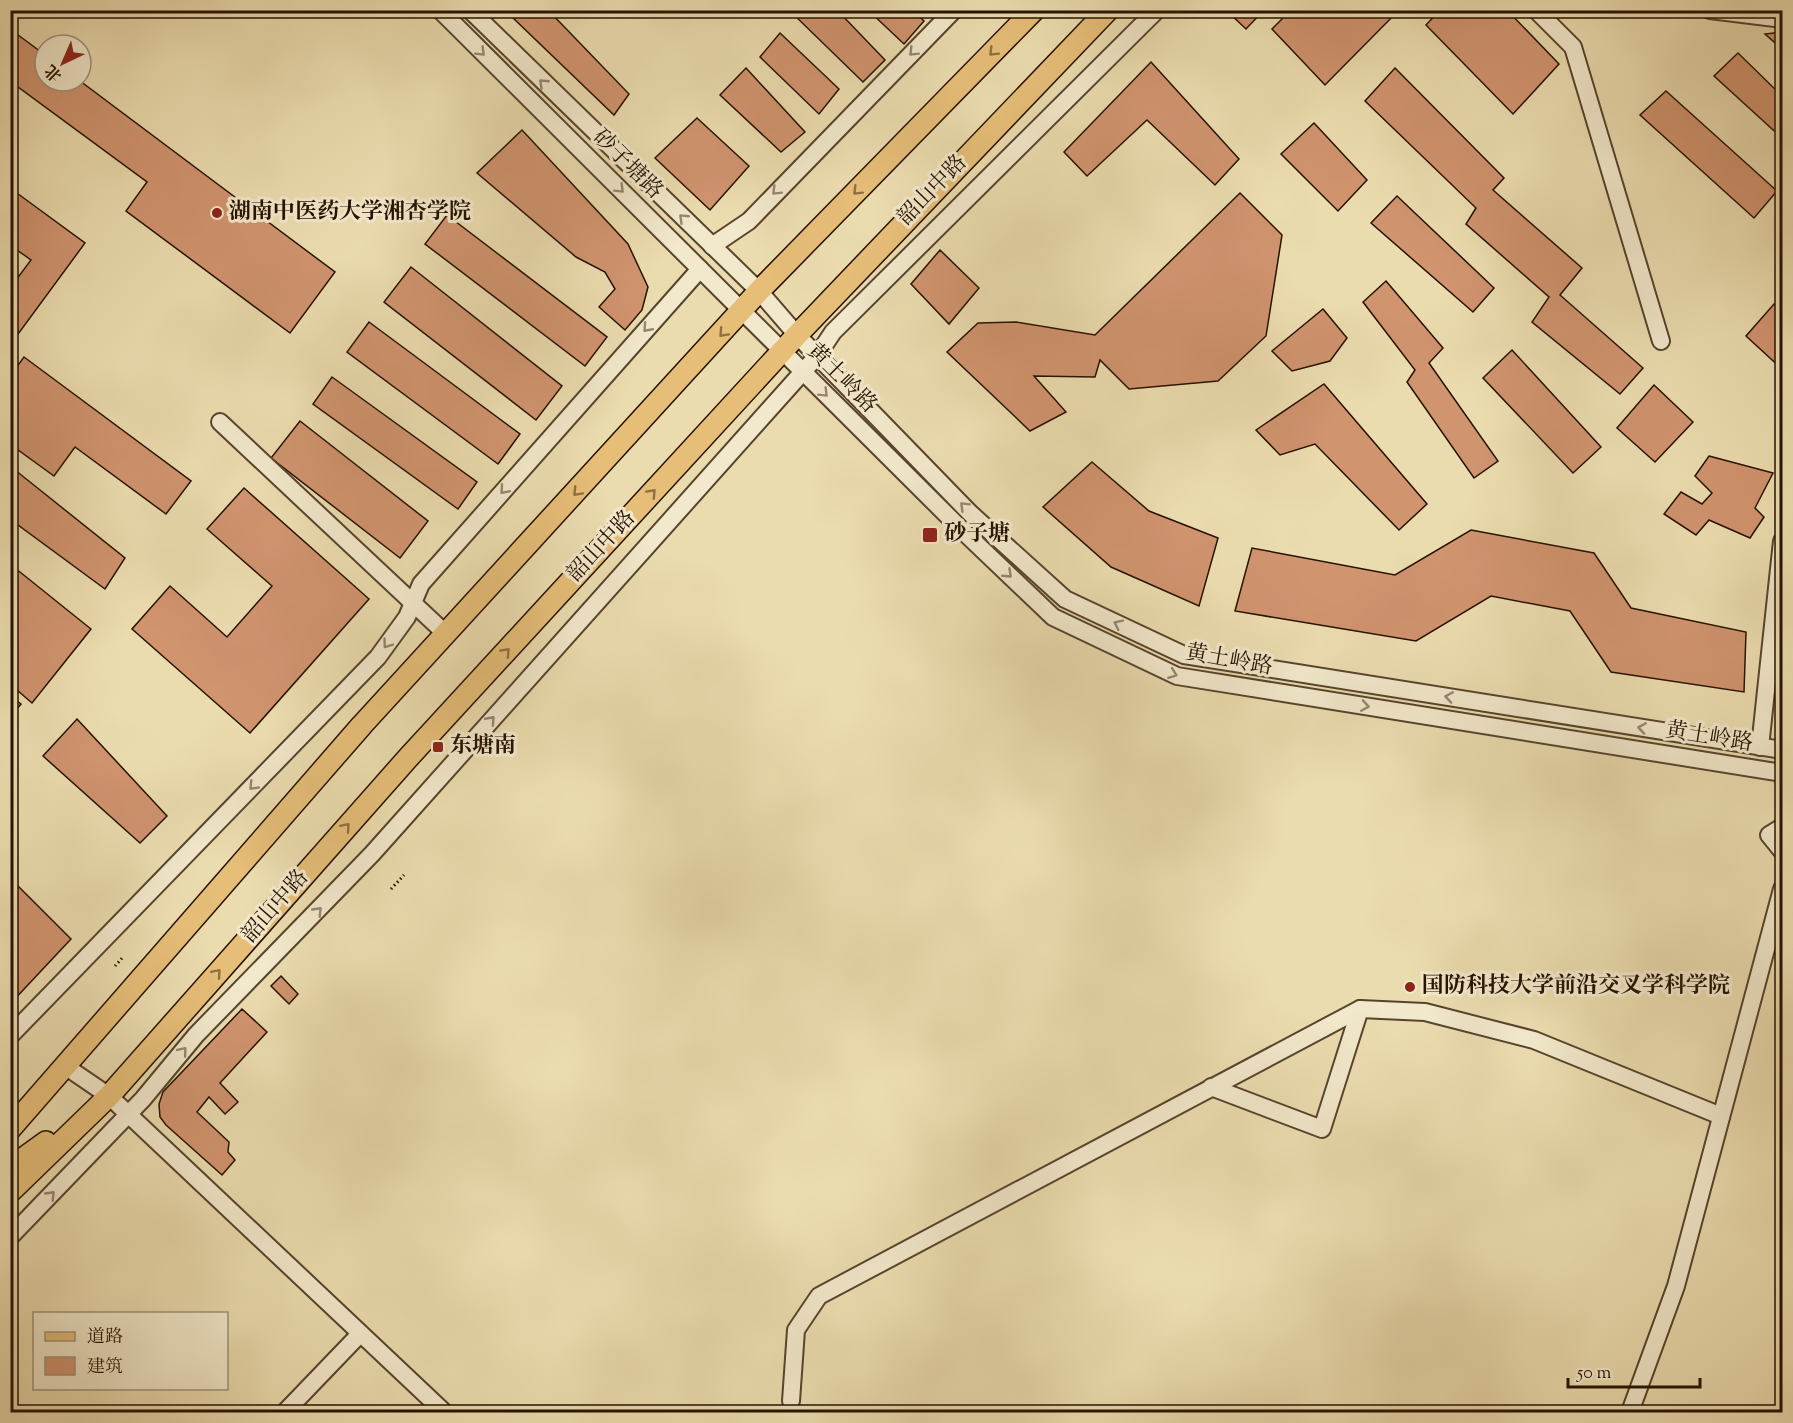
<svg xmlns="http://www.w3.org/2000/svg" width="1793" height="1423" font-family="'Sorts Mill Goudy','Noto Serif SC',serif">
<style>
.building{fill:#d0946f;stroke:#261100;stroke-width:1.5}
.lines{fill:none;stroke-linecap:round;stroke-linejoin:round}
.minor-casing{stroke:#57442c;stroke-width:20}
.major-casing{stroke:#261100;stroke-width:24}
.path{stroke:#261100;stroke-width:3;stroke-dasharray:1.5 3;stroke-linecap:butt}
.minor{stroke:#f2e8cb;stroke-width:16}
.major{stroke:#e6be78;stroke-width:21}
.oneway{stroke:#968770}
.oneway2{stroke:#907042}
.poi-dot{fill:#8f2418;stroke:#f2e8cb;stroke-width:2}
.labels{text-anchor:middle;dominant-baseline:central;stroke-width:6;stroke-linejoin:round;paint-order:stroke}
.street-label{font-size:22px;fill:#261100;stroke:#f2e8cb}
.poi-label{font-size:22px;font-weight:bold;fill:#261100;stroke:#f2e8cb;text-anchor:start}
</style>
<rect width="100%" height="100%" fill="#ebdcaf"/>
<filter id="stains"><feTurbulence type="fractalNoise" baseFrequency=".00333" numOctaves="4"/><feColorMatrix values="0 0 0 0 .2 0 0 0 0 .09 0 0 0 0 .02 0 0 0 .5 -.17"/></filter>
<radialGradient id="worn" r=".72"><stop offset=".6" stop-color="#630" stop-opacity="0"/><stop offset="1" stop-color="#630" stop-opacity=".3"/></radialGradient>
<g class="building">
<path d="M519 10H548L629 94 614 115 512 17Z"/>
<path d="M794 10H837L885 60 863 82 792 13Z"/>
<path d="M868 10H913L924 21 904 44Z"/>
<path d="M1226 10H1264L1246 29Z"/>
<path d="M1291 10H1399L1325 85 1272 29Z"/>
<path d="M1440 10H1507L1559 64 1513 114 1426 25Z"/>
<path d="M10 29 45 55V81H80L335 272 290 333 126 211 147 182 10 81Z"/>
<path d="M1782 32V49L1765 34Z"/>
<path d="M780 33 839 89 819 114 760 57Z"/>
<path d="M1738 53 1782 96V138L1714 76Z"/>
<path d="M1151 62 1239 159 1215 185 1147 120 1087 176 1064 152Z"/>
<path d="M746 68 805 132 781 152 720 95Z"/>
<path d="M1395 68 1504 178 1493 190 1582 268 1560 295 1643 368 1620 394 1532 322 1549 297 1466 224 1476 208 1365 101Z"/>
<path d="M1666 91 1777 191 1754 218 1640 115Z"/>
<path d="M697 118 749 166 710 210 655 158Z"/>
<path d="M1314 123 1367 180 1338 211 1281 154Z"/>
<path d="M522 130 628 244 648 287 642 310 625 330 599 307 615 289 605 272 576 257 477 173Z"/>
<path d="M10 188 85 243 10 345V288L31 260 10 245Z"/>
<path d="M1240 193 1282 235 1266 336 1218 381 1129 389 1100 360 1095 377 1034 376 1066 412 1030 431 947 352 978 323 1016 322 1095 335Z"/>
<path d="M1397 196 1494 288 1473 312 1371 223Z"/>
<path d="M447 215 607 337 585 366 425 244Z"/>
<path d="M940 250 979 288 949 324 911 284Z"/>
<path d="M411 267 562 386 536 420 384 302Z"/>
<path d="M1386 281 1443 348 1429 363 1498 461 1474 478 1407 382 1415 370 1363 302Z"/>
<path d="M1774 304 1782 312V369L1746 336Z"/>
<path d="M1323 309 1347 338 1330 361 1292 371 1272 351Z"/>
<path d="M369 322 520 434 498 464 347 352Z"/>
<path d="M1512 350 1601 447 1573 473 1483 378Z"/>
<path d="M24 357 191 481 166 514 75 447 54 476 10 444V376Z"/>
<path d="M332 377 477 482 458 509 313 404Z"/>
<path d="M1324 384 1427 504 1399 530 1315 444 1280 455 1256 430Z"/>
<path d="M1654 385 1693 422 1655 462 1617 428Z"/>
<path d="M300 421 428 521 400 558 271 458Z"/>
<path d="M1709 456 1773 473 1755 508 1764 517 1750 538 1709 520 1696 535 1664 514 1681 492 1702 504 1712 493 1695 476Z"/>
<path d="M1092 462 1149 511 1218 538 1199 606 1111 567 1043 507Z"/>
<path d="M10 466 125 558 105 589 10 519Z"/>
<path d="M244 488 369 599 250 733 132 629 170 586 227 637 272 586 207 529Z"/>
<path d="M1471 530 1594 553 1631 608 1746 632 1744 692 1611 672 1570 611 1491 596 1416 641 1235 611 1252 548 1395 575Z"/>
<path d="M10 564 91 629 32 703 10 684Z"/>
<path d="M10 695 21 704 10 717Z"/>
<path d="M77 719 167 816 140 843 43 756Z"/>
<path d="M10 878 71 939 10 1004Z"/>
<path d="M281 976 298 994 289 1004 271 986Z"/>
<path d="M242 1009 267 1032 220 1083 238 1102 225 1114 209 1097 197 1112 229 1142 228 1152 235 1160 222 1175 166 1125 160 1117 159 1104 163 1092Z"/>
</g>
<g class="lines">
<g class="minor-casing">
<g id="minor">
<path d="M440 10 965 533 1053 617 1177 676 1782 773"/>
<path d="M470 10 759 291 797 335 970 513 1065 599 1184 655 1782 750"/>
<path d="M1536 10 1573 47 1661 341"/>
<path d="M1710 10 1782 19"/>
<path d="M712 246 749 221 954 10"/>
<path d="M220 422 446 634"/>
<path d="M1760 747 1782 541"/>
<path d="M1782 827 1769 835 1782 851"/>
<path d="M10 1036 378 657 407 617 421 584 700 269"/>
<path d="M65 1066 109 1096 444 1412"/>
<path d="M1211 1087 1322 1129 1360 1009"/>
<path d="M10 1237 143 1099 196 1035 372 854 817 356 833 332 1157 10"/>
<path d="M791 1401 796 1330 819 1296 1360 1009 1425 1012 1534 1040 1721 1116"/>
<path d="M285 1412 359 1335"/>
<path d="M1630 1412 1676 1286 1782 889"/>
</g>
</g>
<g class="major-casing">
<g id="major">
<path d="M10 1129 362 725 759 291 1034 10"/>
<path d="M10 1168 46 1142"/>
<path d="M10 1192 109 1096 407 759 797 335 1108 10"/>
</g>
</g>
<g class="path">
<path d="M391 889 404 875"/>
<path d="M115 966 123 957"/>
</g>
<use href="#minor" class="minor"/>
<use href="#major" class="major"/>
</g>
<defs><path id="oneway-chevron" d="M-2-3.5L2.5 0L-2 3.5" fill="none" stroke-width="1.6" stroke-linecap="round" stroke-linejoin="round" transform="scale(1.5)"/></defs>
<g class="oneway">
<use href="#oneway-chevron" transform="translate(481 52) rotate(45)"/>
<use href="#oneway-chevron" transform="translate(913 52) rotate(135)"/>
<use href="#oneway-chevron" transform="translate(543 83) rotate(-136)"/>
<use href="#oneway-chevron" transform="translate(620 189) rotate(45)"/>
<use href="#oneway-chevron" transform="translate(776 191) rotate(135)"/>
<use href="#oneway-chevron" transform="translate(683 218) rotate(-136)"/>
<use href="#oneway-chevron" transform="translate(647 328) rotate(132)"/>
<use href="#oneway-chevron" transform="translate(824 393) rotate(45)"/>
<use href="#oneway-chevron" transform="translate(504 490) rotate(131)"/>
<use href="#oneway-chevron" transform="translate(964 506) rotate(-135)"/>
<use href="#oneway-chevron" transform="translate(1008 574) rotate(43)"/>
<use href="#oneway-chevron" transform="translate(1118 624) rotate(-154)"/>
<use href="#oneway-chevron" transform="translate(387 644) rotate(126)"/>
<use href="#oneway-chevron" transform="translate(1173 674) rotate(21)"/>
<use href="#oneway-chevron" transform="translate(1449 697) rotate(-171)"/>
<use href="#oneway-chevron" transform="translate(1365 706) rotate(9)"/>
<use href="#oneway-chevron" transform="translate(491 720) rotate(-48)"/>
<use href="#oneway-chevron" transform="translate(1642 728) rotate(-171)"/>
<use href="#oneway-chevron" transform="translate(253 786) rotate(134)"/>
<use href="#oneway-chevron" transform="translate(318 911) rotate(-46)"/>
<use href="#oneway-chevron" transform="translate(183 1051) rotate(-50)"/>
<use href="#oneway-chevron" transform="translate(51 1195) rotate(-46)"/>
</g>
<g class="oneway2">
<use href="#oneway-chevron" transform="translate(993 52) rotate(135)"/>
<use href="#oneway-chevron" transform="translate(857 191) rotate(135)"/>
<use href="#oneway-chevron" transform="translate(723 333) rotate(133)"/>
<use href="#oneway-chevron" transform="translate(577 492) rotate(133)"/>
<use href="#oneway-chevron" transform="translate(652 493) rotate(-47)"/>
<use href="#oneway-chevron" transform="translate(506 652) rotate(-47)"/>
<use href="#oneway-chevron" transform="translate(346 827) rotate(-49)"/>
<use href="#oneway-chevron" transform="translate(217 973) rotate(-49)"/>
</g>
<g class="poi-dot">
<circle cx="217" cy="213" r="6"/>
<rect x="922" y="527" width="16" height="16" rx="3"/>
<rect x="432" y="741" width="12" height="12" rx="3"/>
<circle cx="1410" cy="987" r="6"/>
</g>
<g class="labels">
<g class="street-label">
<text transform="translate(627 165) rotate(45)">砂子塘路</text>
<text transform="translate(933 191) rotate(-46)">韶山中路</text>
<text transform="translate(841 379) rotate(45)">黄土岭路</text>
<text transform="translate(602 547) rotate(-47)">韶山中路</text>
<text transform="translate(1229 661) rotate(10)">黄土岭路</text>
<text transform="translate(1709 738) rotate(9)">黄土岭路</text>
<text transform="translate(276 907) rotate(-49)">韶山中路</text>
</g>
<g class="poi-label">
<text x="229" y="213">湖南中医药大学湘杏学院</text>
<text x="944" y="535">砂子塘</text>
<text x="450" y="747">东塘南</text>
<text x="1422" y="987">国防科技大学前沿交叉学科学院</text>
</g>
</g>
<rect width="1793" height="1423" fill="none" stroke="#ebdcaf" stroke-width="36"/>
<rect x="12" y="12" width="1769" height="1399" fill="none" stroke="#261100" stroke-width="3"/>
<rect x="18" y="18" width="1757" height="1387" fill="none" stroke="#261100" stroke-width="1.5"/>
<rect x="33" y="1312" width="195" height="78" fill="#f2e8cb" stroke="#a0927a" stroke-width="1.5"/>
<rect x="45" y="1332" width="30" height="9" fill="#e6be78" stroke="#a0927a" stroke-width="1.5"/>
<text x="87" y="1342" font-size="18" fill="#261100">道路</text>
<rect x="45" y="1357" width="30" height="18" fill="#d0946f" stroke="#a0927a" stroke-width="1.5"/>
<text x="87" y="1372" font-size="18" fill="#261100">建筑</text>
<g transform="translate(63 63) rotate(224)"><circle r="28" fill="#f2e8cb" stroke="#a0927a" stroke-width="1.5"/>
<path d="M0-4.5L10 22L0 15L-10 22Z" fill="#8f2418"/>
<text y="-9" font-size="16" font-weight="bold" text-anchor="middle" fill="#261100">北</text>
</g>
<path d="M1568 1378v9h132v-9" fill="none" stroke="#261100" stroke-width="3"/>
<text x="1577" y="1378" font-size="18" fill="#261100" stroke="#f2e8cb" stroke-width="4.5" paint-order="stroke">50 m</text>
<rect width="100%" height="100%" filter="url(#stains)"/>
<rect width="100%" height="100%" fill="url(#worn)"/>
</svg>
